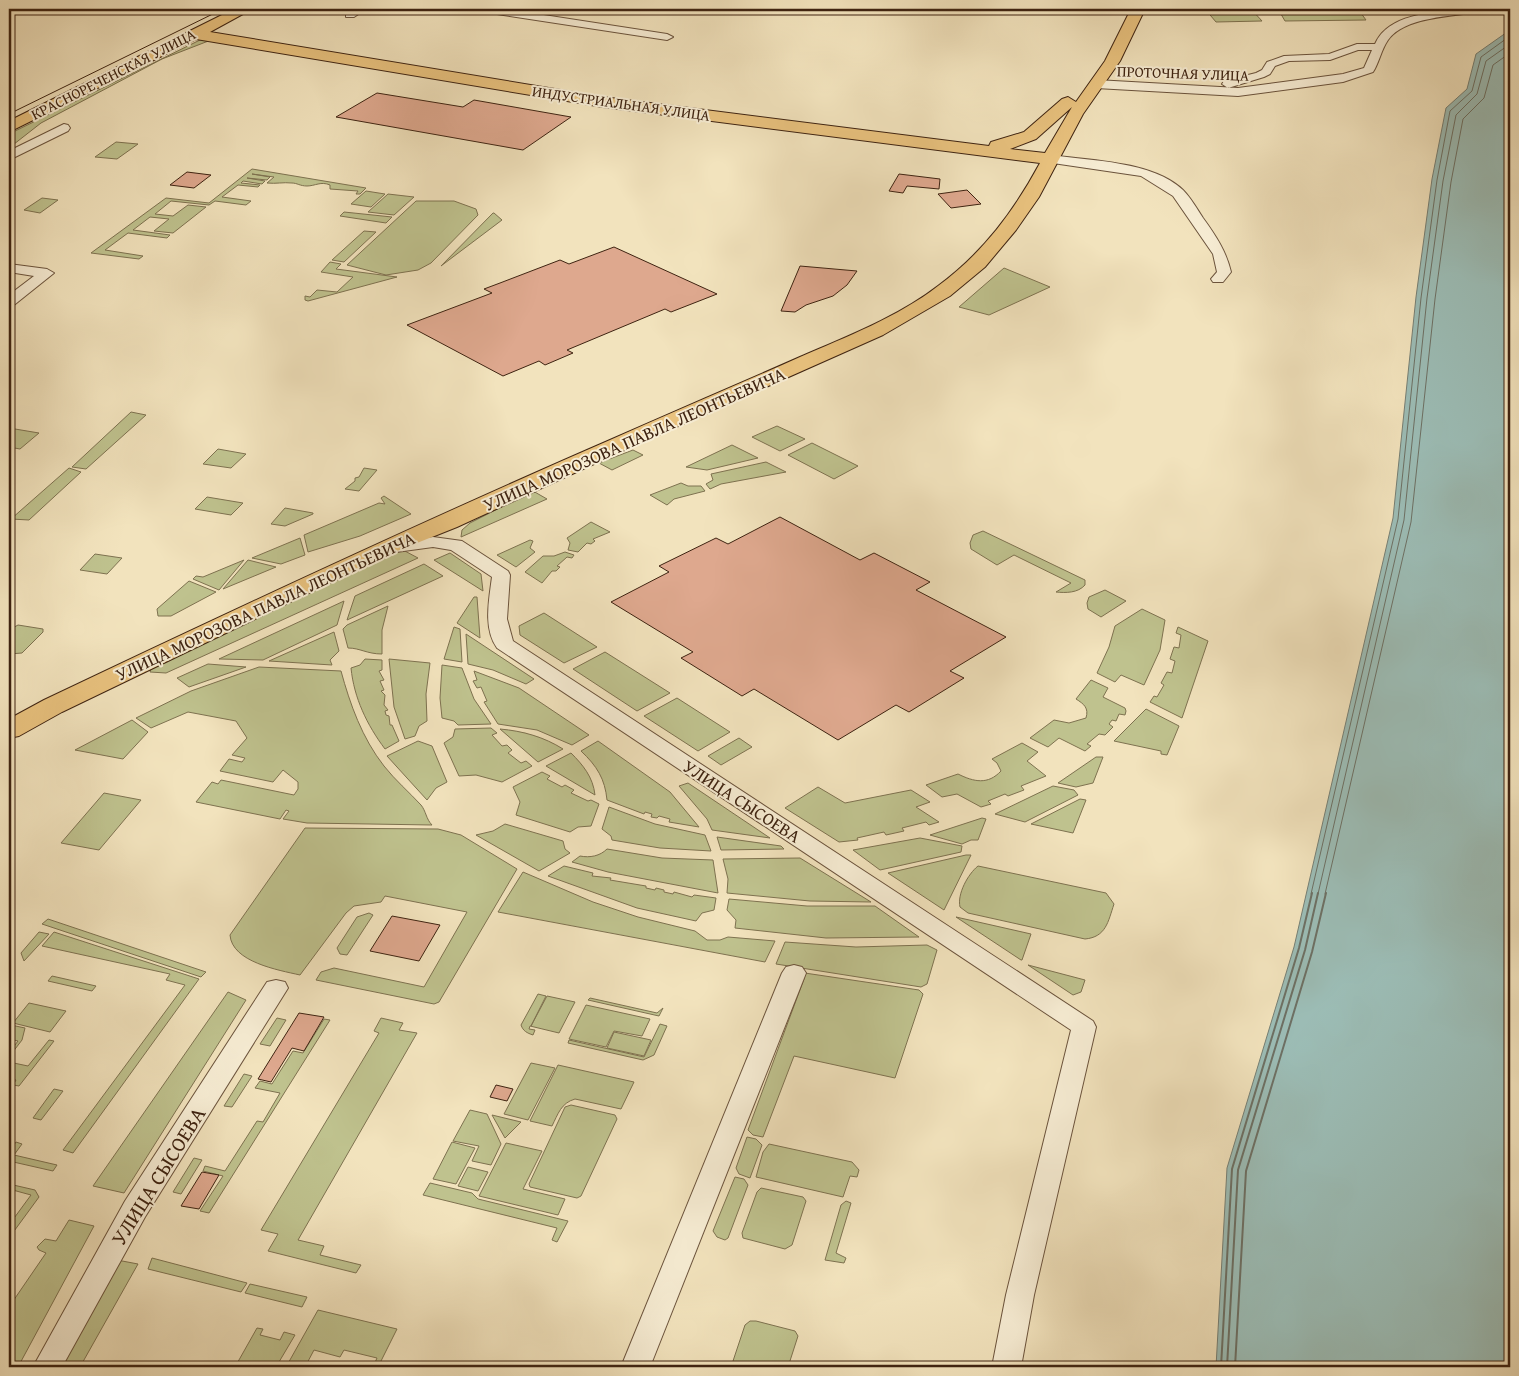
<svg xmlns="http://www.w3.org/2000/svg" width="1519" height="1376" font-family="'Gentium Book Plus',serif">
<style>
.green{fill:#bfc28e;stroke:#7e7250}
.water{fill:#9cbdb6;stroke:#767f74}
.lines{fill:none;stroke-linecap:round;stroke-linejoin:round}
.shore-far1{stroke:#6d7064;stroke-width:1}
.shore{stroke:#6d7064;stroke-width:2}
.building{fill:#dea88e;stroke:#3e2311}
.minor-casing{stroke:#6b533c;stroke-width:2}
.major-casing{stroke:#3e2311;stroke-width:2}
.minor{fill:#f7edd4;fill-rule:evenodd}
.major{fill:#e9c27e;fill-rule:evenodd}
.tram{stroke:#3e2311;stroke-width:1}
.labels{text-anchor:middle;dominant-baseline:central;stroke-width:4;stroke-linejoin:round;paint-order:stroke}
.far-street-label{font-size:15px;fill:#3e2311;stroke:#f7edd4}
.street-label{font-size:18px;fill:#3e2311;stroke:#f7edd4}
.near-street-label{font-size:21px;fill:#3e2311;stroke:#f7edd4}
</style>
<rect width="100%" height="100%" fill="#f2e3bd"/>
<filter id="stains"><feTurbulence type="fractalNoise" baseFrequency=".004" numOctaves="4"/><feColorMatrix values="0 0 0 0 .2 0 0 0 0 .09 0 0 0 0 .02 0 0 0 .5 -.17"/></filter>
<radialGradient id="worn" r=".72"><stop offset=".6" stop-color="#630" stop-opacity="0"/><stop offset="1" stop-color="#630" stop-opacity=".3"/></radialGradient>
<g class="green">
<path d="M1205 9H1251L1262 21 1216 22Z"/>
<path d="M1278 9H1358L1366 20 1285 21Z"/>
<path d="M202 39 211 40 162 59 41 123 9 148V134Z"/>
<path d="M116 142 138 144 117 159 95 157Z"/>
<path d="M252 169 366 188 360 194H356L358 191 330 189V185C321 181 315 186 307 186 300 186 297 183 292 183 283 182 276 184 267 183L274 177 252 174 270 177 267 180 247 178 265 181 262 184 243 181 241 183 260 185 258 187 238 185 222 197 251 201 246 205 215 201 209 205 171 201 155 214 173 216 188 205 206 207 173 233 154 231 169 219 150 217 133 230 170 235 167 238 128 233 105 250 143 256 139 259 91 253 166 198 209 203Z"/>
<path d="M366 191 385 194 371 207 351 204Z"/>
<path d="M388 194 414 197 394 215 368 212Z"/>
<path d="M42 198 58 200 40 213 24 210Z"/>
<path d="M416 201H454L476 209 478 215 431 263 418 270 386 275 347 265Z"/>
<path d="M344 212 392 217 386 223 340 216Z"/>
<path d="M494 213 502 220 441 266 493 213Z"/>
<path d="M364 231 376 232 344 262 332 260Z"/>
<path d="M330 262 341 264 336 269 397 277 308 301 305 300V296L310 297 317 290 337 292 353 277 321 272Z"/>
<path d="M1004 268 1050 287 989 315 959 307Z"/>
<path d="M131 412 146 415 86 469 72 467Z"/>
<path d="M777 426 805 439 780 451 752 437Z"/>
<path d="M9 428 39 433 20 449 9 447Z"/>
<path d="M812 443 858 466 834 479 788 455Z"/>
<path d="M732 445 758 458 707 470 686 467Z"/>
<path d="M218 449 246 454 231 468 203 464Z"/>
<path d="M633 450 643 455 612 470 599 463Z"/>
<path d="M766 462 786 472 721 484 710 489 706 484 713 480 711 474Z"/>
<path d="M69 468 81 472 29 520 11 519Z"/>
<path d="M364 468 377 470 359 491 345 489 355 481V478L359 477Z"/>
<path d="M681 483 688 486H701L705 491 674 499 667 505 650 495Z"/>
<path d="M533 491 547 499 461 537 462 530 470 523Z"/>
<path d="M384 496 411 514 360 536 308 552 304 535 379 503 385 504 381 498Z"/>
<path d="M207 497 243 503 231 515 195 509Z"/>
<path d="M285 508 313 513V514L285 526 271 524Z"/>
<path d="M591 522 610 532 593 539 595 541 591 544 587 543 578 552 568 550 570 543 567 538Z"/>
<path d="M983 531 1085 580V585C1078 593 1066 593 1056 592L1071 583 1014 555 997 565 971 549 970 543 973 535Z"/>
<path d="M300 538 305 555 281 564 252 558Z"/>
<path d="M530 540 533 541 530 548 535 552 516 567 497 555Z"/>
<path d="M403 550 418 558 166 673 150 672 151 669 256 615Z"/>
<path d="M565 552 574 555 572 558 567 557 557 566 560 567 556 571H552L542 583 525 572 543 556H554Z"/>
<path d="M450 553 481 574 483 591 434 560Z"/>
<path d="M95 554 122 558 107 574 80 570Z"/>
<path d="M244 560 219 590 193 579 196 576 203 577Z"/>
<path d="M248 560 276 567 223 589Z"/>
<path d="M424 564 443 576 347 620 355 596Z"/>
<path d="M189 581 216 592 171 616H158L157 609Z"/>
<path d="M1105 590 1126 601 1101 617 1088 609 1087 603 1089 597Z"/>
<path d="M474 597H477L480 638 457 623Z"/>
<path d="M344 601 337 625 263 660 219 659Z"/>
<path d="M388 606 382 630V654C367 654 360 648 348 648L343 629 347 625Z"/>
<path d="M1142 609 1165 620 1160 650 1144 685 1121 675 1115 682 1097 673 1109 647 1115 626Z"/>
<path d="M544 613 597 647 564 663 520 635 519 626Z"/>
<path d="M18 625 43 629V632L22 653 9 654V630Z"/>
<path d="M454 627 460 629 462 662 444 659Z"/>
<path d="M1178 627 1208 641 1182 718 1150 702 1154 696 1157 697 1164 685 1161 683 1167 672 1172 673 1175 661 1170 659 1174 647 1179 648 1181 635 1176 633Z"/>
<path d="M334 632 339 651 330 660 332 665 269 661Z"/>
<path d="M466 634 534 679 526 684 493 670 468 664Z"/>
<path d="M605 652 670 693 637 711 573 669Z"/>
<path d="M365 659 382 660V670L379 671 384 680 380 681 384 690 381 691 385 695 384 705 388 710 385 711 386 715 389 716 390 725H392L399 741 385 749C367 725 354 698 351 668L360 665Z"/>
<path d="M389 659 430 663 426 694 427 721 419 726 415 736 405 739 394 707Z"/>
<path d="M208 664 246 667 189 687 177 678Z"/>
<path d="M442 665 462 668 474 699 491 724 458 725 454 721 442 718 440 698Z"/>
<path d="M259 667 341 671C350 704 362 738 384 766 395 780 409 792 421 805 426 811 426 819 432 825L307 823 283 819 289 811 286 810 280 819 196 802 212 782 218 784 221 780 294 795 298 789V782L283 770 273 782 220 771 229 759 242 762 245 758 232 755 247 738 236 721 188 712 151 728 136 718 191 691Z"/>
<path d="M474 671 519 688 589 735 572 745 537 730 498 724 484 702 487 701 481 687 477 688 473 681 477 680Z"/>
<path d="M1091 680 1108 688 1103 697 1125 708 1126 711 1125 715 1119 714 1116 721 1112 720 1109 724 1113 727 1105 735 1099 734 1087 744 1091 746 1085 751 1059 738 1048 747 1030 738 1054 720 1069 723 1086 718C1089 708 1084 704 1076 699Z"/>
<path d="M677 698 730 732 698 751 644 716Z"/>
<path d="M1146 709 1179 726 1167 755 1161 754V751L1114 741Z"/>
<path d="M132 720 148 732 123 759 75 750Z"/>
<path d="M491 728 497 733 492 735 502 746 507 745 512 750 508 753 521 763 526 761 532 766 502 782 476 775 459 776 444 743 453 737 455 729Z"/>
<path d="M500 729C523 731 544 737 563 749L538 762Z"/>
<path d="M739 738 752 747 721 765 708 756Z"/>
<path d="M418 741 432 746 447 782 436 788 427 800 387 756Z"/>
<path d="M598 741 670 792 699 827 669 822 670 819 659 816 657 818 651 817 652 814 645 812 644 814 607 800C605 779 597 766 581 751Z"/>
<path d="M1022 743 1038 752 1027 761 1046 776 1021 786 1024 790 1008 796 1005 794 988 801 991 804 981 807 957 794 942 797 926 785 958 774C974 782 988 785 1001 771L997 763 992 759Z"/>
<path d="M571 753C583 765 593 777 595 795L546 766Z"/>
<path d="M1096 757H1103L1093 783 1076 787 1058 783Z"/>
<path d="M542 772 550 776 547 779 562 787 565 785 574 790 571 793 588 801 591 800 599 804 591 826 578 827 570 832 516 815 520 802 513 787Z"/>
<path d="M688 783 770 838 712 830 707 819 679 786Z"/>
<path d="M1053 786 1074 790 1078 795 1025 822 995 814Z"/>
<path d="M818 787 845 803 911 790 930 802 916 807 939 822 929 825 926 822 902 828 904 831 886 835 884 832 857 838 858 840 839 842 785 808Z"/>
<path d="M104 793 141 800 99 850 61 843Z"/>
<path d="M1080 799 1086 800 1073 833 1031 824Z"/>
<path d="M609 807 655 824 705 835 711 851 660 848 612 840 611 836 602 829Z"/>
<path d="M982 818 986 819 978 840H971L962 844 930 835Z"/>
<path d="M505 824 563 841 565 849 570 853 539 871 476 835 493 831Z"/>
<path d="M305 828 438 829 461 835 517 869 439 1002 434 1004 316 980 321 972 334 968 424 987 467 912 385 896 381 902 354 906 346 913 300 975C278 970 232 962 230 935Z"/>
<path d="M717 837 781 846 784 849 721 850Z"/>
<path d="M920 838 962 846 961 852 880 870 853 850Z"/>
<path d="M607 849 662 858 713 860 718 893 608 872 572 862 580 856C590 858 600 856 607 849Z"/>
<path d="M966 855H971L944 910 888 873Z"/>
<path d="M800 858 871 902 810 901 727 893 728 879 723 859Z"/>
<path d="M564 866 593 873 592 876 611 878 610 880 646 886V888L655 890 656 888 664 890V892L673 894 674 892 692 897 694 895 716 898 714 910 702 913 696 921 637 908 548 876Z"/>
<path d="M978 866 1106 893 1114 904C1108 922 1106 937 1085 939L968 913 960 907C957 894 968 874 978 866Z"/>
<path d="M523 872 593 902 638 917 695 931 707 940H720L728 937 775 941 765 962 498 912Z"/>
<path d="M729 899 807 906H875L919 937 826 938 735 928 736 920 727 910Z"/>
<path d="M369 913 373 915 347 955 340 954 337 948 357 917Z"/>
<path d="M956 917 1031 934 1022 960H1021Z"/>
<path d="M48 919 206 972 201 977 42 924Z"/>
<path d="M39 932 49 934 24 961 21 953Z"/>
<path d="M54 932 199 979 73 1153 63 1150 185 985 166 980 170 974 42 946Z"/>
<path d="M785 942 856 947 927 945 937 950 927 984 921 987 776 964Z"/>
<path d="M1028 965 1085 980 1081 992 1073 995Z"/>
<path d="M798 972 919 990 923 994 895 1078 794 1056 763 1137 753 1135 748 1130 804 979Z"/>
<path d="M52 976 96 986 92 991 48 981Z"/>
<path d="M228 992 246 1000 124 1193 93 1186Z"/>
<path d="M538 994 546 996 531 1026 547 996 575 1002 559 1033 530 1026 529 1029 535 1030 533 1035C527 1033 523 1031 521 1025Z"/>
<path d="M590 998 657 1013 663 1008 659 1016 588 1000Z"/>
<path d="M29 1003 66 1011 50 1032 13 1023Z"/>
<path d="M586 1005 650 1019 642 1036 614 1031 606 1047 569 1039Z"/>
<path d="M277 1018 286 1020 270 1046 260 1044Z"/>
<path d="M381 1018 403 1023 399 1030 417 1033 298 1240 324 1246 320 1255 361 1265 356 1273 268 1251 278 1234 261 1230 379 1033 374 1031Z"/>
<path d="M324 1019 330 1020 209 1213 200 1211 223 1176 203 1171 205 1166 225 1171 257 1121 263 1122 280 1093 255 1088 260 1081 272 1084 293 1051 303 1053Z"/>
<path d="M660 1024 667 1026 654 1055 643 1060 568 1043 569 1040 644 1057Z"/>
<path d="M11 1025 25 1028 22 1040 9 1057V1053L18 1041 9 1039Z"/>
<path d="M614 1032 651 1040 644 1056 607 1048Z"/>
<path d="M49 1040 54 1041 19 1086 13 1085 16 1080 9 1078V1062L28 1066Z"/>
<path d="M531 1063 555 1068 528 1120 504 1114Z"/>
<path d="M558 1065 634 1082 621 1109 575 1099C561 1103 558 1114 552 1126L530 1121Z"/>
<path d="M244 1074 252 1076 232 1107 224 1106Z"/>
<path d="M54 1089 63 1091 41 1120 33 1118Z"/>
<path d="M571 1105 615 1115 617 1119 581 1196 577 1198 530 1187 529 1184 565 1107Z"/>
<path d="M470 1110 487 1114 501 1144 491 1165 472 1161 479 1146 453 1141Z"/>
<path d="M492 1115 521 1122 505 1138Z"/>
<path d="M747 1137 756 1139 762 1145 750 1178 739 1174 736 1168Z"/>
<path d="M16 1142 22 1144 14 1155 57 1165 53 1171 9 1161V1152Z"/>
<path d="M452 1142 475 1148 456 1184 433 1179Z"/>
<path d="M506 1143 542 1151 523 1189 565 1199 558 1215 479 1196Z"/>
<path d="M769 1144 852 1162 859 1170 857 1177 850 1176 843 1197 756 1177 763 1152Z"/>
<path d="M194 1158 202 1160 181 1194 173 1192Z"/>
<path d="M468 1167 488 1172 478 1191 458 1186Z"/>
<path d="M735 1177 744 1179 748 1185 728 1238 725 1240 717 1237 713 1231Z"/>
<path d="M430 1183 472 1193 478 1199 568 1221 557 1242 552 1240 557 1228 423 1195Z"/>
<path d="M9 1184 35 1190 39 1197 9 1238V1225L31 1195 9 1189Z"/>
<path d="M761 1188 803 1197 806 1201 792 1245 785 1249 743 1238 742 1233 757 1192Z"/>
<path d="M846 1201 851 1203 836 1253 846 1258 844 1263 825 1260 841 1205Z"/>
<path d="M69 1220 94 1226 18 1367H9V1307L46 1253 39 1250 37 1247 45 1239 56 1241Z"/>
<path d="M152 1258 247 1283 241 1292 148 1269Z"/>
<path d="M117 1260 138 1264 80 1367H61Z"/>
<path d="M250 1284 307 1297 302 1307 245 1293Z"/>
<path d="M318 1310 397 1329 378 1367H373L377 1358 344 1350 340 1357 314 1350 305 1367H286Z"/>
<path d="M750 1321H756L795 1331 798 1336 788 1367H731L745 1325Z"/>
<path d="M257 1328 263 1329 260 1335 280 1340 284 1332 295 1335 276 1367H235Z"/>
</g>
<path class="water" d="M1510 30V1367H1216L1227 1168 1294 947 1393 518 1416 297 1432 179 1446 108 1467 89 1476 54Z"/>
<g class="lines">
<g class="shore-far1">
<path d="M1311 894 1398 519 1421 298 1437 180 1450 111 1472 91 1481 57 1510 36"/>
<path d="M1318 894 1404 520 1427 298 1443 181 1456 115 1477 94 1486 61 1510 44"/>
<path d="M1325 894 1411 522 1435 299 1451 182 1463 119 1484 98 1493 65 1510 53"/>
</g>
<g class="shore">
<path d="M1221 1367 1232 1169 1299 948 1312 893"/>
<path d="M1227 1367 1238 1170 1305 950 1318 893"/>
<path d="M1235 1367 1246 1171 1312 952 1326 893"/>
</g>
</g>
<g class="building">
<path d="M377 93 463 107 474 100 571 117 523 150 336 117Z"/>
<path d="M187 172 211 175 194 188 170 185Z"/>
<path d="M899 174 940 179 939 189 907 186 903 193 889 191Z"/>
<path d="M967 190 981 204 951 208 938 194Z"/>
<path d="M614 247 717 294 671 312 665 309 567 350 573 353 545 365 539 361 503 376 407 325 492 293 484 289 500 283 560 260 569 264Z"/>
<path d="M800 266 857 271 847 285 833 296 806 305 795 312 781 311Z"/>
<path d="M780 517 860 560 874 553 930 582 916 590 1006 637 950 671 964 678 909 712 896 705 838 740 754 689 742 696 681 658 693 652 611 602 669 572 659 566 716 538 728 544Z"/>
<path d="M392 916 440 925 419 961 370 951Z"/>
<path d="M299 1013 324 1017 304 1051 292 1048 271 1082 258 1079Z"/>
<path d="M496 1085 513 1089 507 1101 490 1097Z"/>
<path d="M202 1172 219 1175 199 1209 181 1206Z"/>
</g>
<g class="lines">
<g class="minor-casing">
<g id="minor">
<path d="M353 9H366L354 17H346V13Z"/>
<path d="M479 9H504L667 34 673 37 667 40 484 12Z"/>
<path d="M1458 9H1484L1479 12C1453 16 1404 17 1388 40 1381 50 1379 63 1373 72L1343 82 1238 96 1096 88 1090 84 1096 80 1238 88 1343 74 1364 68 1372 50H1358L1330 60 1289 61 1275 66 1270 74 1264 77 1228 88 1222 84 1224 81 1256 73 1262 70 1267 62 1284 56 1329 54 1357 44H1375C1388 14 1431 13 1458 9Z"/>
<path d="M64 124 68 125 70 128 68 131 9 160V151Z"/>
<path d="M1051 155C1091 161 1153 161 1183 190 1191 198 1197 209 1203 218 1216 236 1226 251 1231 272L1223 282H1213L1211 279 1217 272 1213 254 1173 196 1141 176 1046 162 1045 159 1046 156Z"/>
<path d="M9 264 47 269 54 273 14 305 9 306V295L34 276 9 272Z"/>
<path d="M433 537 462 541 508 571 510 575 507 619 513 641 1093 1021 1096 1027 1034 1295 1021 1367H992L1006 1295 1071 1030 497 648C483 628 489 600 492 577L451 550 433 547 389 553 383 552 380 548 383 544 389 543Z"/>
<path d="M794 965 802 967 806 973 650 1367H621L782 973 786 967Z"/>
<path d="M276 980 285 982 288 988 145 1217 62 1367H33L125 1201 267 982Z"/>
</g>
</g>
<g class="major-casing">
<path id="major" d="M234 9H252L210 32 603 97 989 146 991 142 1024 132 1062 99 1068 97 1076 102 1105 61 1131 9H1145L1120 61 1083 114 1039 197 1016 230 985 267 950 296 883 335 620 452 457 527 392 553 62 712 19 736 9 738V719L44 700C231 611 419 523 610 440 673 412 737 385 800 357 846 337 898 317 938 286 983 253 1014 211 1040 163L603 107 196 39 9 132V121ZM1072 107 1045 153 1010 149 1036 139Z"/>
</g>
<use href="#minor" class="minor"/>
<use href="#major" class="major"/>
<path class="tram" d="M9 114 223 9"/>
</g>
<g class="labels">
<g class="far-street-label">
<text transform="translate(1183 73) rotate(2)">ПРОТОЧНАЯ УЛИЦА</text>
<text transform="translate(113 74) rotate(-27)">КРАСНОРЕЧЕНСКАЯ УЛИЦА</text>
<text transform="translate(621 103) rotate(8)">ИНДУСТРИАЛЬНАЯ УЛИЦА</text>
</g>
<g class="street-label">
<text transform="translate(634 439) rotate(-24)">УЛИЦА МОРОЗОВА ПАВЛА ЛЕОНТЬЕВИЧА</text>
<text transform="translate(265 606) rotate(-25)">УЛИЦА МОРОЗОВА ПАВЛА ЛЕОНТЬЕВИЧА</text>
<text transform="translate(742 801) rotate(33)">УЛИЦА СЫСОЕВА</text>
</g>
<g class="near-street-label">
<text transform="translate(158 1176) rotate(-58)">УЛИЦА СЫСОЕВА</text>
</g>
</g>
<rect width="1519" height="1376" fill="none" stroke="#f2e3bd" stroke-width="30"/>
<rect x="10" y="10" width="1499" height="1356" fill="none" stroke="#3e2311" stroke-width="2.5"/>
<rect x="15" y="15" width="1489" height="1346" fill="none" stroke="#3e2311"/>
<rect width="100%" height="100%" filter="url(#stains)"/>
<rect width="100%" height="100%" fill="url(#worn)"/>
</svg>
